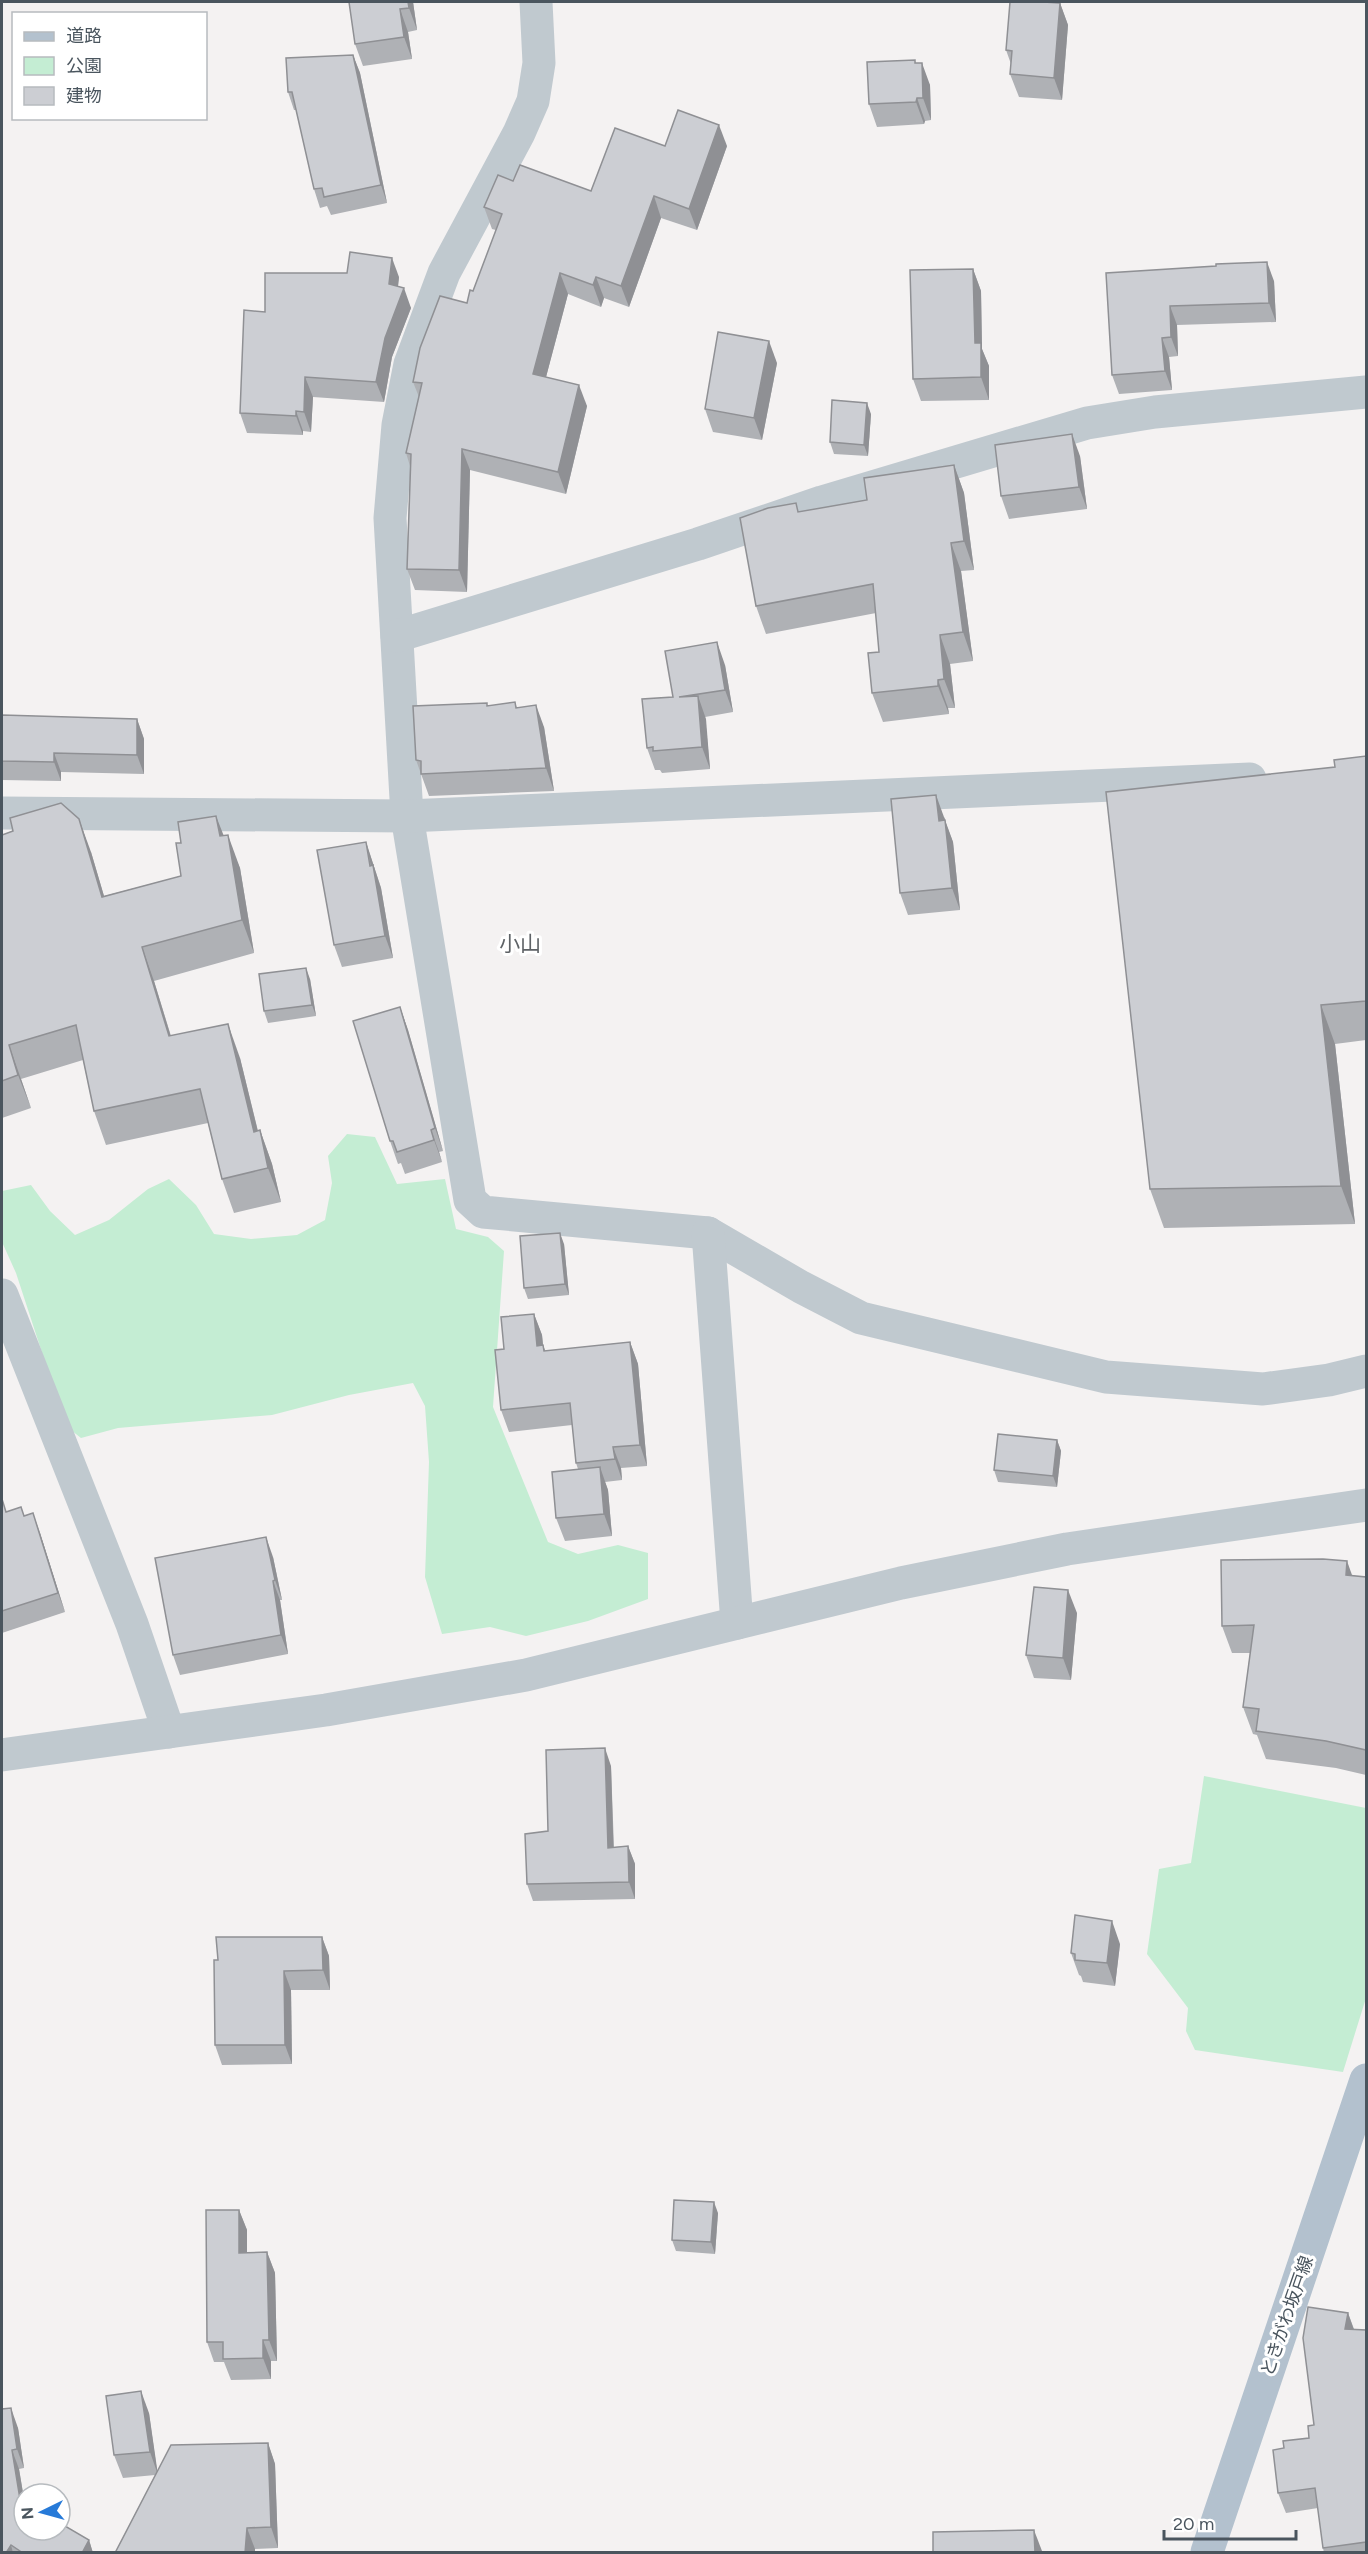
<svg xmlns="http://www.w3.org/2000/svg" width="1368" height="2554" font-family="Figtree,'Noto Sans JP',sans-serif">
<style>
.green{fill:#c4edd3}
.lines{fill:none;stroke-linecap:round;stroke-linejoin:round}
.minor{stroke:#c0c9cf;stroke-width:33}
.major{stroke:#b3c1ce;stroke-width:33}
.wall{fill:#afb1b5}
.shaded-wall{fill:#8f9094}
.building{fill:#ccced3;stroke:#8f9094;stroke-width:1.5}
.labels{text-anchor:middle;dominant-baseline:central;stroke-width:6;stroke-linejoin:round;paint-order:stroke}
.street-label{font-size:18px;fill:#4a555e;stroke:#fff}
.quarter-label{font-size:21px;fill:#5e6266;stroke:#fff}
</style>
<rect width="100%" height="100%" fill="#f4f2f2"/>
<g class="green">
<path d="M347 1134 375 1137 397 1184 445 1179 456 1229 488 1237 504 1251 493 1407 548 1542 578 1554 618 1545 648 1553V1599L588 1621 526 1636 490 1627 442 1634 425 1577 429 1462 425 1406 413 1383 349 1395 272 1415 118 1428 81 1438 66 1426 16 1273 2 1242V1191L31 1185 50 1211 75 1235 109 1220 148 1189 169 1179 196 1205 214 1234 251 1239 297 1235 325 1220 332 1183 328 1156Z"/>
<path d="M1204 1776 1366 1808V1998L1343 2072 1195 2050 1186 2031 1188 2008 1147 1954 1159 1869 1191 1863Z"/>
</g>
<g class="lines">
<g class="minor">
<path d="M536 2 539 63 533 101 519 133 444 273 410 364 398 425 390 518 407 816 470 1200 483 1212 708 1233 801 1287 861 1318 1106 1377 1263 1389 1329 1380 1366 1371"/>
<path d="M397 636 698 544 822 502 1087 423 1155 412 1366 392"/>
<path d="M2 813 407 816 1250 779"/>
<path d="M708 1233 737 1623"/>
<path d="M2 1295 132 1624 169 1732"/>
<path d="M2 1755 326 1710 526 1675 901 1583 1067 1549 1366 1505"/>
</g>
<path class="major" d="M1207 2552 1366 2080"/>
</g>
<g class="wall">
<path d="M349 2H413L417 30 408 32 412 59 363 66 355 44Z"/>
<path d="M1060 3 1068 25 1062 100 1019 97 1010 74 1011 64 1006 50Z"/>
<path d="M353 55 360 73 387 203 331 215 327 206 320 208 314 189 296 110H294L288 92Z"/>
<path d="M916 63 930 85 931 120 925 121 924 124 877 127 869 104Z"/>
<path d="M665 146H727L697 230 661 218 629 307 604 298 601 307 568 294 546 377 587 406 566 494 470 470 467 592 415 590 407 569 410 466 406 453 419 397 413 382 467 303 473 291 496 230 492 229 484 207 513 181 591 191Z"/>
<path d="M973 269 981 291 982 349 989 366V400L921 401 913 379Z"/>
<path d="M1106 273 1274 281 1276 322 1177 325 1178 356 1169 357 1172 390 1119 394 1112 375Z"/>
<path d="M399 277 398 286 411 308 392 357 384 402 313 397 311 432 303 431V435L247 433 240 413Z"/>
<path d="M777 363 762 440 713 432 705 409Z"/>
<path d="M871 414 868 456 834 454 830 442Z"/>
<path d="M1080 456 1087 509 1009 519 1001 496Z"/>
<path d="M954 465 964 493 974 570 961 571 973 661 950 664 955 708H948L949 714 883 722 872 693 879 652 876 613 766 634 756 606 799 512 867 500Z"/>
<path d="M725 665 733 712 705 717 710 769 662 773 660 770H655L647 748 673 697Z"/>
<path d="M515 702 517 708 544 727 554 791 429 796 416 760 488 706Z"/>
<path d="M2 715 137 719 144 739V774L61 772V781L2 780Z"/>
<path d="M1366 756V1040L1335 1044 1355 1224 1164 1228 1150 1189 1335 767Z"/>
<path d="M945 817V821L953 842 960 910 908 915 900 893Z"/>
<path d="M2 835 91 852 104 896 181 876 224 836 240 868 254 953 154 981 171 1036 240 1058 258 1131 260 1130 272 1164 281 1202 234 1213 222 1179 208 1123 106 1145 94 1111 83 1060 21 1079 31 1108 2 1118Z"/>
<path d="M366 842 381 888 393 958 342 967 334 945Z"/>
<path d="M310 979 316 1016 268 1023 264 1011Z"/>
<path d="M400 1007 408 1030 443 1151 439 1152 442 1162 405 1174 401 1163 398 1164 390 1141Z"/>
<path d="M564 1244 569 1295 528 1299 524 1288Z"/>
<path d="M534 1314 542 1335 543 1345 545 1351 630 1342 638 1364 647 1466 621 1468 622 1480 605 1482 608 1490 612 1536 565 1541 556 1518 578 1469 576 1463 572 1425 509 1432 501 1410Z"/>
<path d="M1057 1440 1061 1451 1057 1487 998 1482 994 1470Z"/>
<path d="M2 1499 6 1512 24 1516 40 1533 65 1612 2 1633Z"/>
<path d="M273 1557 282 1600H280L288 1654 180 1675 173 1655Z"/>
<path d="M1353 1576 1366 1577V1775L1336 1768 1266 1759 1257 1735 1253 1734 1243 1707 1250 1653H1232L1222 1626Z"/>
<path d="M1077 1613 1071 1680 1034 1678 1026 1655Z"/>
<path d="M611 1766 614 1847 628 1846 635 1864V1899L533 1901 527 1884 548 1831Z"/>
<path d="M322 1937 329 1956 330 1990H291L292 2064 222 2065 215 2045 218 1960Z"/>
<path d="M1120 1944 1115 1986 1083 1982 1081 1976 1079 1975 1071 1953Z"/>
<path d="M239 2210 247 2230V2253L267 2252 275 2273 277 2361H271V2379L231 2380 224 2362H214L207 2342Z"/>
<path d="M718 2213 715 2254 676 2251 672 2240Z"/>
<path d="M1348 2313 1354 2329 1366 2330V2553H1324L1323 2548 1318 2508 1286 2513 1278 2493 1309 2438 1314 2425Z"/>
<path d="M2 2409 18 2428 24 2468 19 2469 24 2499V2530L89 2540 93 2553H2Z"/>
<path d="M149 2413 157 2471 268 2443 275 2464 278 2548 255 2549V2553H115L155 2475 123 2478 114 2455Z"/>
</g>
<g class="shaded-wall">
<path d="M408 2H413L417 30 409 8Z"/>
<path d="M1060 3 1068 25 1062 100 1054 78Z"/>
<path d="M400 9 408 32 412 59 404 37Z"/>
<path d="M353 55 360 73 387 203 381 185Z"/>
<path d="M915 60 922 81V63L930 85 931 120 923 98Z"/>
<path d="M917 98 925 121 924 124 916 102Z"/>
<path d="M719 125 727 146 697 230 689 209Z"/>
<path d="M654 196 661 218 629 307 621 286Z"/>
<path d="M392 258 399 277 396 304 389 284Z"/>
<path d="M1267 262 1274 281 1276 322 1269 303Z"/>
<path d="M973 269 981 291 982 349 989 366V400L981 377 975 343Z"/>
<path d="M560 273 568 294 541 396 533 374Z"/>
<path d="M596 277 604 298 601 307 593 285Z"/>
<path d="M404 288 411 308 392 357 384 402 376 382 385 338Z"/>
<path d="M1170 306 1177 325 1178 356 1171 337Z"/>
<path d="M1162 338 1169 357 1172 390 1165 371Z"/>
<path d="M769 341 777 363 762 440 754 418Z"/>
<path d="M305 377 313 397 311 432 304 412Z"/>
<path d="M579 385 587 406 566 494 558 472Z"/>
<path d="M867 403 871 414 868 456 864 445Z"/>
<path d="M296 411 303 431V435L296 416Z"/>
<path d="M1072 434 1080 456 1087 509 1079 487Z"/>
<path d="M462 449 470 470 467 592 459 570Z"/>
<path d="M954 465 964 493 974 570 964 541Z"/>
<path d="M951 543 961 571 973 661 963 632Z"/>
<path d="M940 635 950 664 955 708 944 679Z"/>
<path d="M717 642 725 665 733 712 725 690Z"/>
<path d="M938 680 948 708 949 714 938 686Z"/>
<path d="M698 696 706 719 710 769 702 747Z"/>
<path d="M536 705 544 727 554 791 546 768Z"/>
<path d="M137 719 144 739V774L137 755Z"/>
<path d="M54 753 61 772V781L54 762Z"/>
<path d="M936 795 953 842 960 910 952 888 939 821Z"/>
<path d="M216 816 229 849 220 836Z"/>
<path d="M79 819 91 852 114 930 102 897Z"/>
<path d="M228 835 240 868 254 953 242 920Z"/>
<path d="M366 842 381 888 393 958 385 936Z"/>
<path d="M142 947 154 981 181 1070 169 1036Z"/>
<path d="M306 968 310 979 316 1016 312 1005Z"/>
<path d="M1321 1005 1335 1044 1355 1224 1341 1186Z"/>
<path d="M400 1007 408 1030 443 1151 435 1128Z"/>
<path d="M228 1024 240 1058 266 1165 254 1132Z"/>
<path d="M9 1045 21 1079 31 1108 18 1075Z"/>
<path d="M260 1130 272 1164 281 1202 268 1168Z"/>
<path d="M431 1130 439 1152 442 1162 434 1140Z"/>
<path d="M560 1233 564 1244 569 1295 565 1284Z"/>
<path d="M534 1314 542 1335 543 1345 551 1367 537 1346Z"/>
<path d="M630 1342 638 1364 647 1466 640 1445Z"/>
<path d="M1057 1440 1061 1451 1057 1487 1053 1476Z"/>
<path d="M613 1447 621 1468 622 1480 615 1459Z"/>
<path d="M600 1467 608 1490 612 1536 604 1514Z"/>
<path d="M33 1513 40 1533 65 1612 58 1593Z"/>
<path d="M266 1537 273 1557 282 1600 275 1580Z"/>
<path d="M1347 1561 1357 1589 1346 1575Z"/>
<path d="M273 1581 280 1600 288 1654 281 1635Z"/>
<path d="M1068 1590 1077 1613 1071 1680 1063 1658Z"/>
<path d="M605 1748 611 1766 614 1865 608 1848Z"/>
<path d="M628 1846 635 1864V1899L629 1882Z"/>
<path d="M1112 1921 1120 1944 1115 1986 1107 1963Z"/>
<path d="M322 1937 329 1956 330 1990 323 1970Z"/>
<path d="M284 1971 291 1990 292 2064 285 2045Z"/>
<path d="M714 2202 718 2213 715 2254 711 2242Z"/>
<path d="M239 2210 247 2230V2273L239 2253Z"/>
<path d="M267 2252 275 2273 277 2361 269 2340Z"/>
<path d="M1348 2313 1355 2333 1345 2329Z"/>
<path d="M263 2340 271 2361V2379L263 2358Z"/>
<path d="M141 2391 149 2413 158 2475 150 2452Z"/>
<path d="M11 2408 18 2428 24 2468 17 2449Z"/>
<path d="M268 2443 275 2464 278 2548 271 2527Z"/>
<path d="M12 2450 19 2469 24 2499V2510L20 2499Z"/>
<path d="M247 2528 255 2549V2553H245Z"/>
<path d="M1034 2530 1042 2551V2553H1035Z"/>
<path d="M89 2540 93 2553H82Z"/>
<path d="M11 2545 13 2553H6Z"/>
</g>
<g class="building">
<path d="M349 2H408L409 8 400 9 404 37 355 44Z"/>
<path d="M1010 2H1043L1060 3 1054 78 1010 74 1012 51 1006 50Z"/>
<path d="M353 55 381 185 324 197 322 188 314 189 292 92H288L286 58Z"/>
<path d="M915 60V63H922L923 98H917L916 102 869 104 867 62Z"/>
<path d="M678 110 719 125 689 209 654 196 621 286 596 277 593 285 560 273 533 374 579 385 558 472 462 449 459 570 407 569 411 454 406 453 422 383 413 382 420 348 440 296 467 303 470 290 473 291 502 214 484 207 498 175 513 181 520 165 591 191 615 128 665 146Z"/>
<path d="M350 252 392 258 389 284 404 288 385 338 376 382 305 377 304 412 296 411V416L240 413 244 310 265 312V273H347Z"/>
<path d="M1267 262 1269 303 1170 306 1171 337 1162 338 1165 371 1112 375 1106 273 1216 266V264Z"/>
<path d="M973 269 975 343H981V377L913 379 910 270Z"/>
<path d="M718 332 769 341 754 418 705 409Z"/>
<path d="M832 400 867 403 864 445 830 442Z"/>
<path d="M1072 434 1079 487 1001 496 995 445Z"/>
<path d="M954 465 964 541 951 543 963 632 940 635 944 679 938 680V686L872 693 868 653 879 652 873 584 756 606 740 518 768 508 796 503 798 512 867 500 864 478Z"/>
<path d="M717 642 725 690 679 697 698 696 702 747 653 751V747L647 748 642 699 673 697 665 651Z"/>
<path d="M515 702 516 708 536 705 546 768 421 774V761L416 760 413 706 487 703V706Z"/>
<path d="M2 715 137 719V755L54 753V762L2 761Z"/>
<path d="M1366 756V1001L1321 1005 1341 1186 1150 1189 1106 792 1335 767 1334 760Z"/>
<path d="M936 795 939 821 945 820 952 888 900 893 891 799Z"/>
<path d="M61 803 79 819 102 897 181 876 176 843H181L178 822 216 816 220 836 228 835 242 920 142 947 169 1036 228 1024 254 1132 260 1130 268 1168 222 1179 200 1089 94 1111 76 1025 9 1045 18 1075 2 1081V835L13 831 10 818Z"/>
<path d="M366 842 370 866 373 865 385 936 334 945 317 850Z"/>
<path d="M306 968 312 1005 264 1011 259 974Z"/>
<path d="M400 1007 435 1128 431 1130 434 1140 397 1152 393 1141H390L353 1021Z"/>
<path d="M560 1233 565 1284 524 1288 520 1236Z"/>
<path d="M534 1314 537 1346 543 1345 544 1351 630 1342 640 1445 613 1447 615 1459 576 1463 570 1403 501 1410 495 1350 504 1349 501 1317Z"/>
<path d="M998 1434 1057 1440 1053 1476 994 1470Z"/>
<path d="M600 1467 604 1514 556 1518 552 1472Z"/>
<path d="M2 1499 6 1512 21 1507 24 1516 33 1513 58 1593 2 1611Z"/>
<path d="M266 1537 275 1580 273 1581 281 1635 173 1655 155 1558Z"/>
<path d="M1323 1559 1347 1561 1346 1575 1366 1577V1750L1326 1741 1256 1731 1259 1709 1243 1707 1254 1625 1222 1626 1221 1560Z"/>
<path d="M1034 1587 1068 1590 1063 1658 1026 1655Z"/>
<path d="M605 1748 608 1848 628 1846 629 1882 527 1884 525 1834 548 1831 546 1750Z"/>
<path d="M1075 1915 1112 1921 1107 1963 1075 1960V1954L1071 1953Z"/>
<path d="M216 1937H322L323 1970 284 1971 285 2045H215L214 1960H218Z"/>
<path d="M674 2200 714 2202 711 2242 672 2240Z"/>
<path d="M206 2210H239V2253L267 2252 269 2340H263V2358L223 2359V2342H207Z"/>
<path d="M1308 2307 1348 2313 1345 2329 1366 2330V2542L1323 2548 1315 2488 1278 2493 1273 2450 1284 2448 1283 2441 1309 2438 1308 2426 1314 2425 1303 2338Z"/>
<path d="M141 2391 150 2452 114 2455 106 2396Z"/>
<path d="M11 2408 17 2449 12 2450 20 2499 24 2502V2530H60V2523L89 2540 82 2553H23L11 2545 6 2553H2V2409Z"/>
<path d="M268 2443 271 2527 247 2528 245 2553H115L171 2445Z"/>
<path d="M1034 2530 1035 2553H933V2532Z"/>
</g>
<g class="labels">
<g class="street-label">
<text transform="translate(1287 2316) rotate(-71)">ときがわ坂戸線</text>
</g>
<g class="quarter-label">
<text x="520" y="943">小山</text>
</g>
</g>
<rect width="1368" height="2554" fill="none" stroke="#4a555e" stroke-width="6"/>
<rect x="12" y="12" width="195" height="108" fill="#ffffff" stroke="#b7bbbf" stroke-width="1.5"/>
<rect x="24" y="32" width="30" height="9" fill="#b3c1ce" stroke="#b7bbbf" stroke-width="1.5"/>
<text x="66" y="42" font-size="18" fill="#4a555e">道路</text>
<rect x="24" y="57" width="30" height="18" fill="#c4edd3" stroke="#b7bbbf" stroke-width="1.5"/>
<text x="66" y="72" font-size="18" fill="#4a555e">公園</text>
<rect x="24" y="87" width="30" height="18" fill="#ccced3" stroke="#b7bbbf" stroke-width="1.5"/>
<text x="66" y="102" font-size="18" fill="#4a555e">建物</text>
<g transform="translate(42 2512) rotate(265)"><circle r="28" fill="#ffffff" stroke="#b7bbbf" stroke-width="1.5"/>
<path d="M0-4.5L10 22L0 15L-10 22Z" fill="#277ad8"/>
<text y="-9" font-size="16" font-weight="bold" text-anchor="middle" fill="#4a555e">N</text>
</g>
<path d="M1164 2530v9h132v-9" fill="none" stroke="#4a555e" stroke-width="3"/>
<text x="1173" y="2530" font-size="18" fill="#4a555e" stroke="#ffffff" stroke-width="4.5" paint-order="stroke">20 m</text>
</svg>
